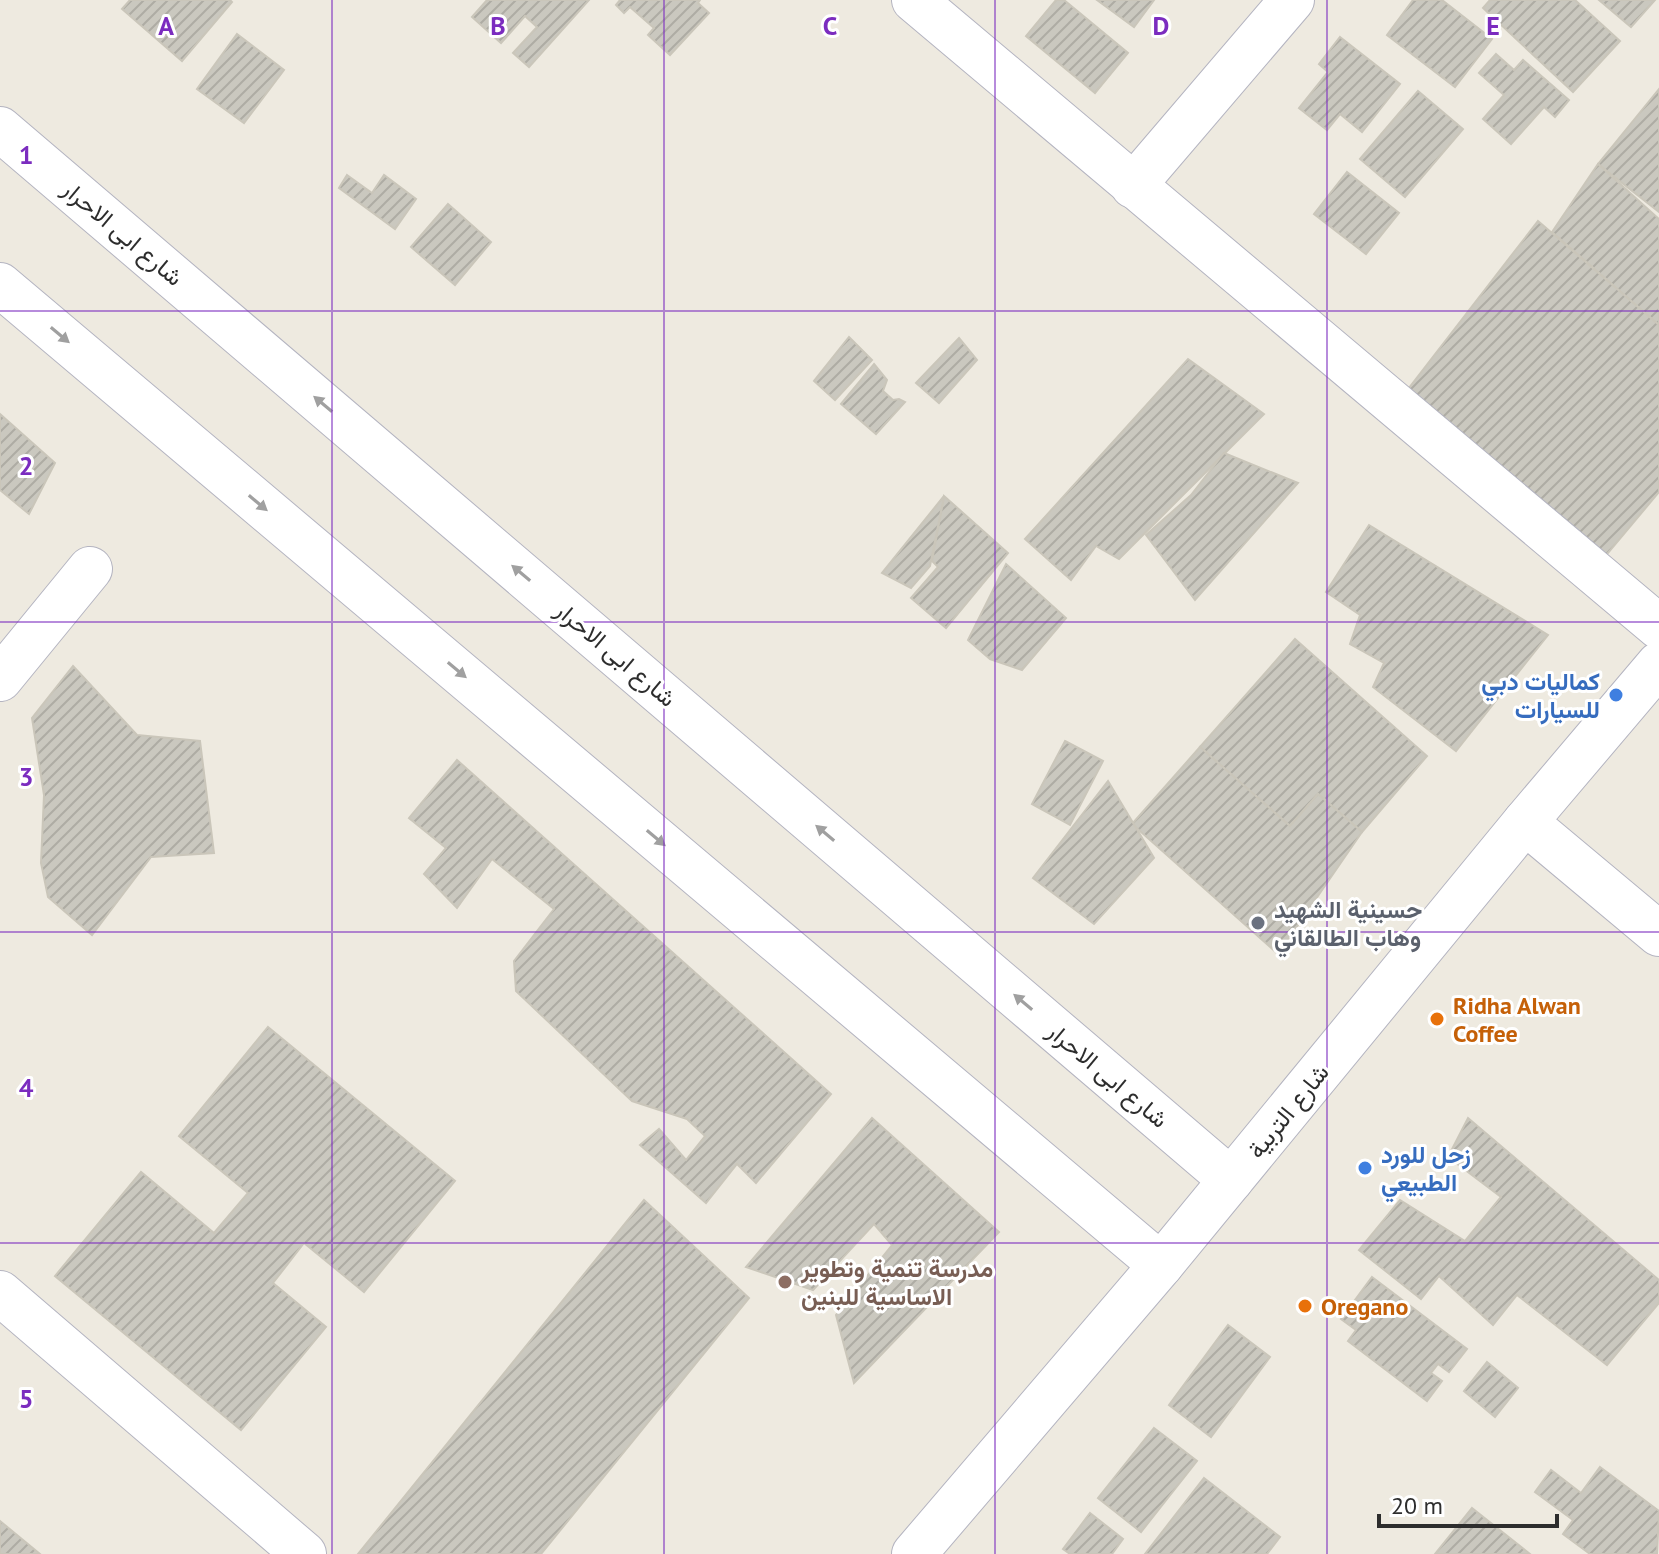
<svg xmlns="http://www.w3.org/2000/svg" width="1659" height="1554" font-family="'PT Sans',Vazirmatn,sans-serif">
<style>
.building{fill:url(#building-hatch);stroke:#cac6ba;stroke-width:2}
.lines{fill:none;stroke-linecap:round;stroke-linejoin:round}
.minor-casing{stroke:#b4b4c0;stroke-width:46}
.minor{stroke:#fff;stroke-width:44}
.oneway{fill:#a0a0a0}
.grid{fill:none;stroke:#7b2cbf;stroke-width:2;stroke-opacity:0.55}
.shop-dot{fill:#3f7fe0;stroke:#fff;stroke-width:3}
.worship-dot{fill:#6b7280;stroke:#fff;stroke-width:3}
.food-dot{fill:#e8710a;stroke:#fff;stroke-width:3}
.education-dot{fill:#8d6e63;stroke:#fff;stroke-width:3}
.labels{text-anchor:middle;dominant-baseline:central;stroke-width:6;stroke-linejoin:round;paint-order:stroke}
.street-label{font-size:24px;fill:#2d2d2d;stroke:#fff}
.shop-label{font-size:24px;font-weight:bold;fill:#366cbe;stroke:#fff;text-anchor:end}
.worship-label{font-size:24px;font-weight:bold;fill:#5b616d;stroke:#fff;text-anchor:start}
.food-label{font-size:24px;font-weight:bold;fill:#c56008;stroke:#fff;text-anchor:start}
.education-label{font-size:24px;font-weight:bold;fill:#785e54;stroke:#fff;text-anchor:start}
.grid-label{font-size:26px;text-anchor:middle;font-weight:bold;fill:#7b2cbf;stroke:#fff;stroke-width:6;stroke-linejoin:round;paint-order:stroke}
</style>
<defs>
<pattern id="building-hatch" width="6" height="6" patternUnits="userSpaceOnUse" patternTransform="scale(2)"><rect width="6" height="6" fill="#cac8bf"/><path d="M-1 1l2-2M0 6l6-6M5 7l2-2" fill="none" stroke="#aeaca4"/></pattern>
</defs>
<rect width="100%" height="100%" fill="#eeeae0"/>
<g class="building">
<path d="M130 0H230L232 2 182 61 122 9Z"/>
<path d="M487 0H589L529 67 513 53 537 27 525 16 501 43 472 17Z"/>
<path d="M620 0H700L698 3 709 13 670 55 648 35 654 28 630 7 624 13 616 5Z"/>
<path d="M1056 0H1064L1128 53 1095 93 1026 36Z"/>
<path d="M1097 0H1154L1134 27Z"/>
<path d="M1413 0H1442L1492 39 1455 87 1387 35Z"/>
<path d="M1490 0H1575L1620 41 1573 92 1483 8Z"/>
<path d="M1599 0H1655L1631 27Z"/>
<path d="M237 34 284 70 244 123 197 89Z"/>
<path d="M1340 37 1400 84 1362 132 1340 114 1327 130 1299 108 1328 72 1319 64Z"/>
<path d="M1496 54 1514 70 1523 60 1569 100 1555 117 1544 107 1511 144 1483 119 1504 95 1479 73Z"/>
<path d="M1659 89V212L1598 164Z"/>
<path d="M1418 91 1463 129 1405 197 1360 159Z"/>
<path d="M1598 164 1659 219V325L1552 232Z"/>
<path d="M1347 172 1399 213 1366 254 1314 214Z"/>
<path d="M347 175 372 193 384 175 416 199 395 229 339 188Z"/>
<path d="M448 204 491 242 455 285 411 247Z"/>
<path d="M1538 221 1659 325V492L1603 559 1395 406Z"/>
<path d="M849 337 872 360 835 400 814 381Z"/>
<path d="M959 338 977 360 939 403 916 383Z"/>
<path d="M1188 359 1264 414 1119 559 1096 546 1071 580 1025 539Z"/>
<path d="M874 364 887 380 883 391 893 400 899 399 905 402 876 434 841 404Z"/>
<path d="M0 414 55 463 29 514 0 490Z"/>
<path d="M1224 453 1298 483 1195 600 1146 535 1191 495Z"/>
<path d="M944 496 1008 553 946 628 911 598 938 567 932 561Z"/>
<path d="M944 496 930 566 911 588 882 573Z"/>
<path d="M1369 525 1548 635 1456 751 1373 687 1384 663 1350 644 1360 615 1326 592Z"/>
<path d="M1006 564 1066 618 1022 670 990 659 968 640Z"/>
<path d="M1295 639 1427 756 1362 832 1318 794 1290 826 1200 747Z"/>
<path d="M73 666 137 735 200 741 214 853 151 857 92 935 48 897 41 863 44 795 32 718Z"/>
<path d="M1065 741 1103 761 1070 825 1032 804Z"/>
<path d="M1200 747 1290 826 1318 794 1362 832 1278 954 1132 824Z"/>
<path d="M457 760 831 1094 756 1183 737 1164 706 1203 640 1145 659 1129 686 1160 705 1136 687 1119 632 1101 516 991 514 961 554 909 492 859 457 908 424 874 446 848 409 818Z"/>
<path d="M1108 781 1154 858 1094 924 1033 878Z"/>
<path d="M268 1027 455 1181 364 1292 304 1243 273 1283 326 1327 241 1430 55 1276 141 1172 214 1233 248 1193 179 1136Z"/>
<path d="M872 1118 999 1232 854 1383 836 1315 892 1245 874 1224 813 1290 746 1267Z"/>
<path d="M1468 1118 1659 1280V1303L1607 1365 1517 1295 1493 1325 1439 1276 1421 1299 1359 1250 1400 1200 1465 1241 1501 1197 1448 1157Z"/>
<path d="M644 1200 749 1298 541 1554H358Z"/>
<path d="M1372 1277 1467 1349 1449 1372 1438 1364 1431 1373 1442 1381 1427 1401 1348 1341 1356 1330 1341 1319Z"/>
<path d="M1228 1325 1270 1357 1211 1437 1169 1405Z"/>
<path d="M1487 1362 1518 1388 1495 1417 1464 1391Z"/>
<path d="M1154 1428 1197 1461 1141 1532 1098 1498Z"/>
<path d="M1600 1467 1659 1511 1657 1554H1590L1563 1534 1573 1520 1535 1492 1551 1470 1581 1493Z"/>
<path d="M1204 1478 1280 1537 1267 1554H1145Z"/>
<path d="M1472 1508 1530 1554H1435Z"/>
<path d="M1090 1513 1123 1539 1112 1554H1070L1063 1549Z"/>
<path d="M0 1521 40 1554H0Z"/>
</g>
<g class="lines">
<g class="minor-casing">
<g id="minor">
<path d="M914 0 1659 627"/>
<path d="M0 129 1231 1180"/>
<path d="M1133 186 1292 0"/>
<path d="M0 285 1161 1265"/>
<path d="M0 679 90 569"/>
<path d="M1525 822 1659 934"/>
<path d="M0 1293 304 1554"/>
<path d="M914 1554 1161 1265 1525 822 1659 664"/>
</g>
</g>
<use href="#minor" class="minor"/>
</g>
<defs><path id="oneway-solid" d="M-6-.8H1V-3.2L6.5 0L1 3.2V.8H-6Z" transform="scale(2)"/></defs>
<g class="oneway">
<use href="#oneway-solid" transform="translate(60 335) rotate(40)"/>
<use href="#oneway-solid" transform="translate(323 404) rotate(-140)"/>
<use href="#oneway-solid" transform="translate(258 503) rotate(40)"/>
<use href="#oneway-solid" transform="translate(521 573) rotate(-140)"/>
<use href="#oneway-solid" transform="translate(457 670) rotate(40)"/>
<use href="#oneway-solid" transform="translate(825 833) rotate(-140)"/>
<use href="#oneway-solid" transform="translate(656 838) rotate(40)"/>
<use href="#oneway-solid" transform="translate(1023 1002) rotate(-140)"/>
</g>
<path class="grid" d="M332 0V1554M664 0V1554M995 0V1554M1327 0V1554M0 311H1659M0 622H1659M0 932H1659M0 1243H1659"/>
<g class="shop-dot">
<circle cx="1616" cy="695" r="8"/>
<circle cx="1365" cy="1168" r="8"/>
</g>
<circle class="worship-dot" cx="1258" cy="923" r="8"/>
<g class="food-dot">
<circle cx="1437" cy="1019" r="8"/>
<circle cx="1305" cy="1306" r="8"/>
</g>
<circle class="education-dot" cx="785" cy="1282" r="8"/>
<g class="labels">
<g class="street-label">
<text transform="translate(123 233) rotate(40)">شارع ابی الاحرار</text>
<text transform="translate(616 654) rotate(40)">شارع ابی الاحرار</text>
<text transform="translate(1108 1075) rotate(40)">شارع ابی الاحرار</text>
<text transform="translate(1288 1111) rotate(-51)">شارع التربية</text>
</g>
<g class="shop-label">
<text x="1600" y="681">كماليات دبي<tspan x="1600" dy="28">للسيارات</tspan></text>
<text x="1381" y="1154" text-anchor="start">زحل للورد<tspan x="1381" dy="28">الطبيعي</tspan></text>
</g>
<g class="worship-label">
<text x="1274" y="909">حسينية الشهيد<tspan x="1274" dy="28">وهاب الطالقاني</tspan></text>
</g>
<g class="food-label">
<text x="1453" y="1005">Ridha Alwan<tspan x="1453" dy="28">Coffee</tspan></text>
<text x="1321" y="1306">Oregano</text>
</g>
<g class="education-label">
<text x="801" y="1268">مدرسة تنمية وتطوير<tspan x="801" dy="28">الاساسية للبنين</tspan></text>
</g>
</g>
<g class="grid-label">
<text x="166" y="35">A</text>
<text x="498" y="35">B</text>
<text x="830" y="35">C</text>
<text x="1161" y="35">D</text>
<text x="1493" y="35">E</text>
<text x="26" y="164">1</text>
<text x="26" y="475">2</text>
<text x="26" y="786">3</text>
<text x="26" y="1097">4</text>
<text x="26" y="1408">5</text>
</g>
<path d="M1379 1514v12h178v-12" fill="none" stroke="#2d2d2d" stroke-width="4"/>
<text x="1391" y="1514" font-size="24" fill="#2d2d2d" stroke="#ffffff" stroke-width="6" paint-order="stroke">20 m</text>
</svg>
